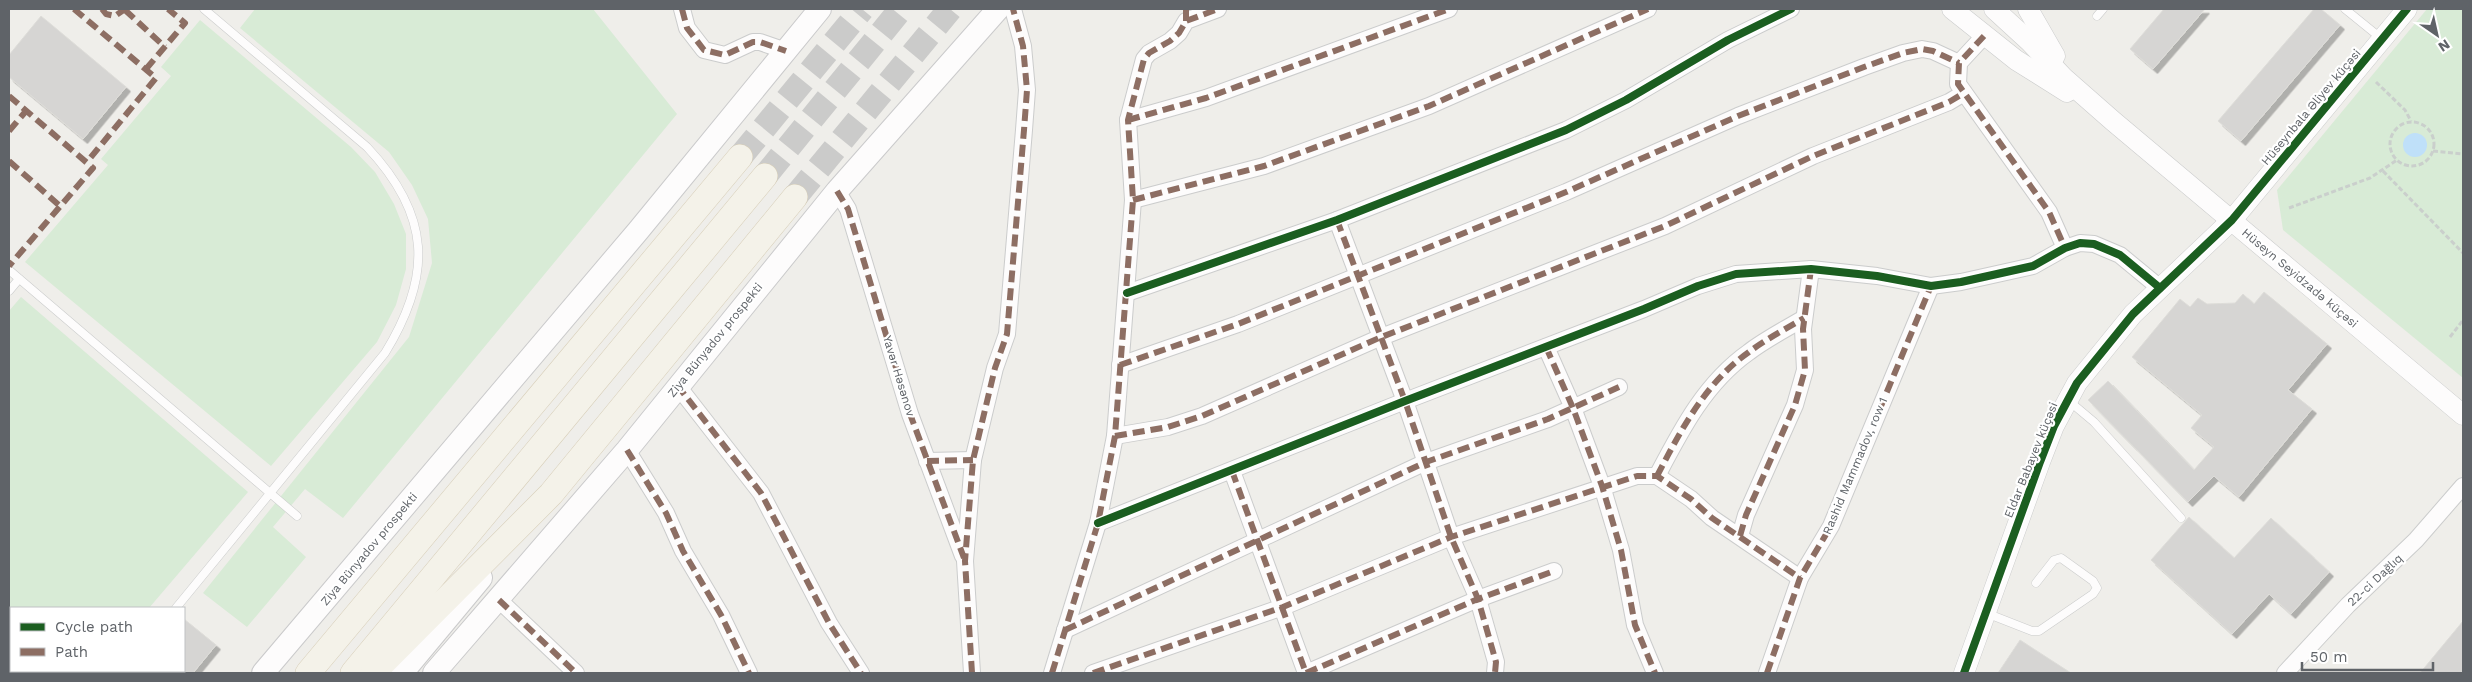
<svg xmlns="http://www.w3.org/2000/svg" width="2472" height="682" font-family="'Work Sans',sans-serif">
<style>
.green{fill:#d8ebd6}
.water{fill:#bfe0f9}
.building{fill:#d6d5d3;stroke:#deddd9;filter:url(#shadow)}
.lines{fill:none;stroke-linecap:round;stroke-linejoin:round}
.primary-tunnel{stroke:#cbcbca;stroke-width:25;stroke-dasharray:25 12;stroke-linecap:butt}
.service-casing{stroke:#cbcccc;stroke-width:9}
.minor-casing{stroke:#cbcccc;stroke-width:18}
.tertiary-casing{stroke:#cbcccc;stroke-width:21}
.secondary-casing{stroke:#cacacb;stroke-width:24}
.primary-casing{stroke:#d7ceb8;stroke-width:26}
.path{stroke:#cacfcc;stroke-width:3;stroke-dasharray:5 2.5;stroke-linecap:butt}
.service{stroke:#fdfcfc;stroke-width:8}
.minor{stroke:#fdfcfc;stroke-width:16}
.tertiary{stroke:#fdfcfc;stroke-width:20}
.secondary{stroke:#fdfcfc;stroke-width:22}
.primary{stroke:#f4f2e9;stroke-width:25}
.quiet{stroke:#8d6e63;stroke-width:6;stroke-dasharray:12 6;stroke-linecap:butt}
.cycleway-casing{stroke:#fff;stroke-width:11}
.cycleway{stroke:#1b5e20;stroke-width:8}
.labels{text-anchor:middle;dominant-baseline:central;stroke-width:4.5;stroke-linejoin:round;paint-order:stroke}
.street-label{font-size:12px;fill:#5f6368;stroke:#fff}
</style>
<defs>
<filter id="shadow"><feDropShadow dx="4.5" dy="4.5" stdDeviation="0" flood-color="#0004"/></filter>
</defs>
<rect width="100%" height="100%" fill="#efeeea"/>
<g class="green">
<path d="M255 9H593L677 114 343 518 305 489 273 527 306 557 247 627 203 593 409 337 432 263 428 219 412 185 389 152 240 28Z"/>
<path d="M2427 9H2463V378L2283 230 2277 190Z"/>
<path d="M200 20 351 147 375 172 394 204 406 234V269L396 305 377 342 271 466 25 262 108 165 101 159 171 76 161 67Z"/>
<path d="M21 297 248 492 149 608H11V648L9 645V311Z"/>
</g>
<circle class="water" cx="2415" cy="145" r="12"/>
<g class="building">
<path d="M2164 9H2205L2153 69 2130 49Z"/>
<path d="M2314 9H2321L2340 25 2241 141 2218 121Z"/>
<path d="M41 16 126 87 83 139 9 77V55Z"/>
<path d="M2264 292 2327 344 2288 390 2312 409 2239 497 2214 476 2188 502 2088 400 2108 381 2194 470 2214 447 2191 428 2202 415 2132 357 2180 299 2190 307 2198 298 2207 304 2235 303 2243 294 2254 304Z"/>
<path d="M2189 517 2234 558 2271 518 2329 572 2291 614 2269 594 2232 634 2151 560Z"/>
<path d="M184 619 216 645 193 673H184Z"/>
<path d="M2463 621V673H2420Z"/>
<path d="M2020 640 2071 673H1998Z"/>
</g>
<g class="lines">
<g class="primary-tunnel">
<path d="M740 157 862 9"/>
<path d="M765 176 901 9"/>
<path d="M795 197 950 9"/>
</g>
<g class="service-casing">
<g id="service">
<path d="M2345 9 2382 39"/>
<path d="M2097 16 2103 9"/>
<path d="M9 270 297 516"/>
<path d="M9 291 19 279"/>
<path d="M2069 401 2094 422 2181 518"/>
<path d="M176 608 385 353C433 275 431 215 367 147L204 9"/>
<path d="M1986 613 2032 631H2039L2093 594 2097 588 2093 581 2061 558 2054 560 2036 583"/>
<path d="M124 673 126 671"/>
</g>
</g>
<g class="minor-casing">
<g id="minor">
<path d="M682 9 687 28 704 50 725 55 753 42H760L786 51"/>
<path d="M1984 36 1959 63 1958 84 2049 212 2065 248"/>
<path d="M1128 120 1206 98 1449 9"/>
<path d="M837 191 848 209 910 414 963 556"/>
<path d="M1133 200 1264 166 1429 106 1648 9"/>
<path d="M1337 220 1405 401 1451 537 1478 599 1496 662 1495 673"/>
<path d="M1127 293 1337 220 1566 130 1626 100 1728 40 1791 9"/>
<path d="M1546 347 1573 408 1602 486 1621 550 1635 625 1655 673"/>
<path d="M1120 365 1238 324 1566 192 1738 116 1864 67 1903 53 1922 49 1933 51 1959 63"/>
<path d="M677 385 761 493 829 623 861 673"/>
<path d="M1115 436 1168 427 1202 416 1379 338 1665 226 1813 156 1949 102 1964 93"/>
<path d="M627 450 666 513 683 551 721 615 749 673"/>
<path d="M927 461 973 460"/>
<path d="M1232 471 1306 673"/>
<path d="M1657 476C1681 430 1705 383 1749 352 1766 339 1786 329 1804 318"/>
<path d="M1098 523 1405 401 1644 309 1698 286 1736 274 1811 269 1877 276 1931 286 1961 282 2033 266 2065 248 2080 243 2094 244 2120 255 2160 288"/>
<path d="M1740 536 1746 515 1795 405 1805 370 1803 329 1811 269"/>
<path d="M499 600 576 673"/>
<path d="M1065 630 1426 462 1548 419 1619 387"/>
<path d="M972 673 965 561 973 460 995 368 1007 334 1024 130 1027 90 1023 46 1013 9"/>
<path d="M1052 673 1098 523 1115 436 1133 200 1128 120 1144 59 1149 53 1170 41 1179 33 1186 21 1218 9"/>
<path d="M1093 673 1283 607 1451 537 1637 476H1657L1691 499 1712 518 1800 578"/>
<path d="M1306 673 1478 599 1554 571"/>
<path d="M1767 673 1800 578 1831 526 1931 286"/>
<path d="M2285 673 2348 605 2416 540 2463 486"/>
</g>
</g>
<g class="tertiary-casing">
<g id="tertiary">
<path d="M1952 9 2016 60 2067 92"/>
<path d="M1994 9 2030 42 2064 78 2113 121 2463 415"/>
<path d="M2028 9 2055 56"/>
<path d="M1964 673 2040 462 2054 426 2077 383 2133 314 2232 220 2407 9"/>
</g>
</g>
<g class="secondary-casing">
<g id="secondary">
<path d="M263 673 638 231 820 9"/>
<path d="M402 673 481 578"/>
<path d="M434 673 627 450 837 191 998 9"/>
</g>
</g>
<g class="primary-casing">
<g id="primary">
<path d="M308 673 740 157"/>
<path d="M353 673 765 176"/>
<path d="M373 673 551 494 795 197"/>
</g>
</g>
<g class="path">
<path d="M2376 82 2405 110 2411 121"/>
<circle cx="2412" cy="144" r="22"/>
<path d="M2433 151 2463 154"/>
<path d="M2383 171 2463 253"/>
<path d="M2289 208 2370 178 2397 160"/>
<path d="M2450 337 2463 320"/>
</g>
<use href="#service" class="service"/>
<use href="#minor" class="minor"/>
<use href="#tertiary" class="tertiary"/>
<use href="#secondary" class="secondary"/>
<use href="#primary" class="primary"/>
<g class="quiet">
<path d="M74 9 156 78 87 162"/>
<path d="M102 9 106 14 115 16 125 9"/>
<path d="M682 9 687 28 704 50 725 55 753 42H760L786 51"/>
<path d="M125 10 165 47"/>
<path d="M1186 21V9"/>
<path d="M1984 36 1959 63 1958 84 2049 212 2065 248"/>
<path d="M146 69 185 23 168 9"/>
<path d="M9 96 93 168 9 266"/>
<path d="M1128 120 1206 98 1449 9"/>
<path d="M9 131 26 111"/>
<path d="M9 161 60 206"/>
<path d="M837 191 848 209 910 414 964 558"/>
<path d="M1133 200 1264 166 1429 106 1648 9"/>
<path d="M1337 220 1405 401 1451 537 1478 599 1496 662 1495 673"/>
<path d="M1546 347 1573 408 1602 486 1621 550 1635 625 1655 673"/>
<path d="M1120 365 1238 324 1566 192 1738 116 1864 67 1903 53 1922 49 1933 51 1959 63"/>
<path d="M677 385 761 493 829 623 861 673"/>
<path d="M1115 436 1168 427 1202 416 1379 338 1665 226 1813 156 1949 102 1964 93"/>
<path d="M627 450 666 513 683 551 721 615 749 673"/>
<path d="M927 461 973 460"/>
<path d="M1232 471 1306 673"/>
<path d="M1657 476C1681 430 1705 383 1749 352 1766 339 1786 329 1804 318"/>
<path d="M1740 536 1746 515 1795 405 1805 370 1803 329 1811 269"/>
<path d="M499 600 576 673"/>
<path d="M1065 630 1426 462 1548 419 1619 387"/>
<path d="M972 673 965 561 973 460 995 368 1007 334 1024 130 1027 90 1023 46 1013 9"/>
<path d="M1052 673 1098 523 1115 436 1133 200 1128 120 1144 59 1149 53 1170 41 1179 33 1186 21 1218 9"/>
<path d="M1093 673 1283 607 1451 537 1637 476H1657L1691 499 1712 518 1800 578"/>
<path d="M1306 673 1478 599 1554 571"/>
<path d="M1767 673 1800 578 1831 526 1931 286"/>
</g>
<g class="cycleway-casing">
<g id="cycleway">
<path d="M1127 293 1337 220 1566 130 1626 100 1728 40 1791 9"/>
<path d="M1098 523 1405 401 1644 309 1698 286 1736 274 1811 269 1877 276 1931 286 1961 282 2033 266 2065 248 2080 243 2094 244 2120 255 2160 288"/>
<path d="M1964 673 2040 462 2054 426 2077 383 2133 314 2232 220 2407 9"/>
</g>
</g>
<use href="#cycleway" class="cycleway"/>
</g>
<g class="labels">
<g class="street-label">
<text transform="translate(2311 107) rotate(-50)">Hüseynbala Əliyev küçəsi</text>
<text transform="translate(2300 278) rotate(40)">Hüseyn Seyidzadə küçəsi</text>
<text transform="translate(715 340) rotate(-51)">Ziya Bünyadov prospekti</text>
<text transform="translate(899 376) rotate(73)">Yavər Həsənov</text>
<text transform="translate(2031 460) rotate(-68)">Eldar Babayev küçəsi</text>
<text transform="translate(1855 466) rotate(-67)">Rashid Mammadov, row 1</text>
<text transform="translate(369 549) rotate(-50)">Ziya Bünyadov prospekti</text>
<text transform="translate(2375 580) rotate(-43)">22-ci Dağlıq</text>
</g>
</g>
<rect width="2472" height="682" fill="none" stroke="#5f6368" stroke-width="20"/>
<rect x="10" y="607" width="175" height="65" fill="#ffffff" stroke="#bfc1c3"/>
<rect x="20" y="623" width="25" height="8" fill="#1b5e20" stroke="#bfc1c3"/>
<text x="55" y="632" font-size="15" fill="#5f6368">Cycle path</text>
<rect x="20" y="648" width="25" height="8" fill="#8d6e63" stroke="#bfc1c3"/>
<text x="55" y="657" font-size="15" fill="#5f6368">Path</text>
<g transform="translate(2437 35) rotate(146)" stroke="#ffffff" stroke-width="4" paint-order="stroke">
<path d="M0-4L9 19L0 12L-9 19Z" fill="#5f6368"/>
<text y="-8" font-size="14" font-weight="bold" text-anchor="middle" fill="#5f6368">N</text>
</g>
<path d="M2302 662v8h131v-8" fill="none" stroke="#5f6368" stroke-width="2.5"/>
<text x="2310" y="662" font-size="15" fill="#5f6368" stroke="#ffffff" stroke-width="4" paint-order="stroke">50 m</text>
</svg>
